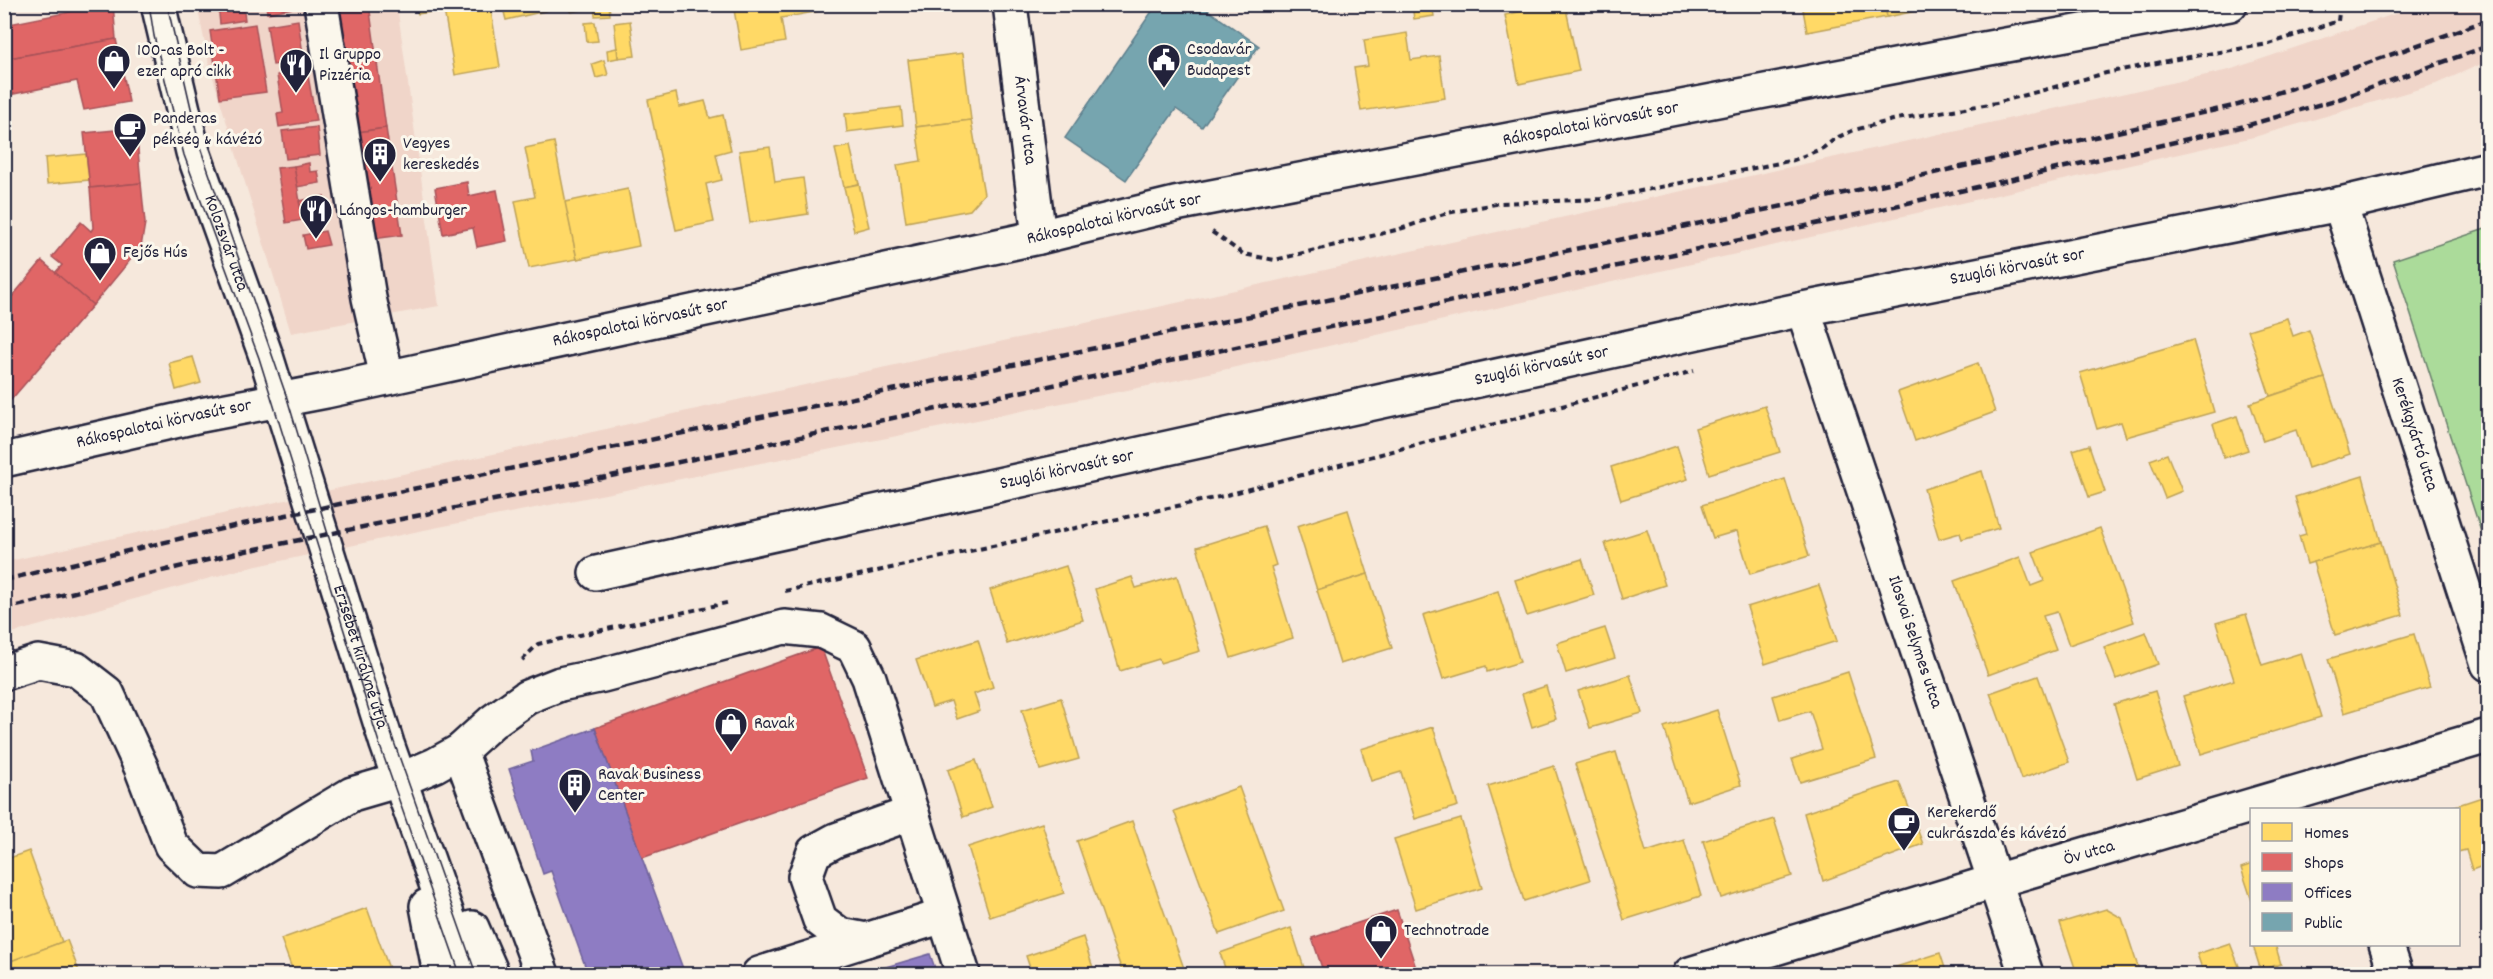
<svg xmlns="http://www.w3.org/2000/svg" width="2493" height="979" font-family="Dekko,sans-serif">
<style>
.built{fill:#f0d5c9}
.green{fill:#abdb9a;stroke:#667e6a;stroke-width:1.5}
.homes{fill:#ffd966;stroke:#bda259;stroke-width:1.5}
.shops{fill:#e06666;stroke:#a75259;stroke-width:1.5}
.offices{fill:#8e7cc3;stroke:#6e619a;stroke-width:1.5}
.public{fill:#76a5af;stroke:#5d7e8c;stroke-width:1.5}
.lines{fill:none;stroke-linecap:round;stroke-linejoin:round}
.minor-casing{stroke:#22223b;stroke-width:38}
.path{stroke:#22223b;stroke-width:4;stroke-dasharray:6 4.5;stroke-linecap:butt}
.minor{stroke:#fbf7ec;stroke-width:33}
.tram{stroke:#22223b;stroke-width:1.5}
.rail{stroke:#22223b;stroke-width:4.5;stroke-dasharray:9 4.5;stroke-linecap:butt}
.labels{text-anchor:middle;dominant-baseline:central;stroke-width:6;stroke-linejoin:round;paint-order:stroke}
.poi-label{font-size:18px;fill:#22223b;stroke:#fbf7ec;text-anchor:start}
.street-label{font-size:18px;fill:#22223b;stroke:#fbf7ec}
</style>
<rect width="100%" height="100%" fill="#f6e8dc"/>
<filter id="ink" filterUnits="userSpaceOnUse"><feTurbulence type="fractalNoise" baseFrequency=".0167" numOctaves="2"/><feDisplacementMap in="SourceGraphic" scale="12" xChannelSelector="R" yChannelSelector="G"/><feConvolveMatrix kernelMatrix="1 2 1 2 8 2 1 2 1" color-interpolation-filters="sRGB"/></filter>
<g filter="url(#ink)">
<g class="built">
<path d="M197 5H397L439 306 291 333 210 68Z"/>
<path d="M2421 5H2488V61L2436 84 2254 137 1178 380 419 531 239 570 5 635V562L2229 70Z"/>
</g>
<path class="green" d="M2488 228V553L2393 260Z"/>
<g class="homes">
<path d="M416 4H490L500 67 455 75 444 10 418 14Z"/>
<path d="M502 4H567V6L506 20Z"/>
<path d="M569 4H588V9L571 12Z"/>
<path d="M594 4H609L610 15 595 16Z"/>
<path d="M733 4H825L826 10 781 18 785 42 741 50Z"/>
<path d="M1412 4H1432L1434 16 1414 19Z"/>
<path d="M1553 4H1565L1579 71 1519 84 1505 15Z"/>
<path d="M1802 4H1885L1887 17 1807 32Z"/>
<path d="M1885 4H1950L1887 17Z"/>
<path d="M630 21 635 56 618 58 614 23Z"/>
<path d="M595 22 598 41 587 42 585 23Z"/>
<path d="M1407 33 1411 60 1439 56 1445 98 1361 111 1354 68 1368 66 1364 40Z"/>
<path d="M617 48 618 58 608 60 607 50Z"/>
<path d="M963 53 971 120 916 127 908 60Z"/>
<path d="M604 60 608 75 596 78 592 64Z"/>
<path d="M676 93 679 107 705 101 710 118 723 115 731 150 716 154 722 180 706 184 714 222 676 230 648 100Z"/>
<path d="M901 107 903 125 847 132 845 114Z"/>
<path d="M971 120 984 194 970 210 906 222 897 165 921 161 916 127Z"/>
<path d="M554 142 577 259 529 268 515 201 535 197 525 148Z"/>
<path d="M850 146 859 184 844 187 835 149Z"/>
<path d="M770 147 775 182 803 178 808 214 750 223 739 151Z"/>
<path d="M86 154 89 180 47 184 45 158Z"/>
<path d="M859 184 869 227 854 231 844 187Z"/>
<path d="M628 189 639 246 577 259 565 202Z"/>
<path d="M2287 318 2293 336 2309 330 2325 378 2270 396 2248 330Z"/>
<path d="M2193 340 2214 412 2126 437 2121 422 2097 429 2080 373Z"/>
<path d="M193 357 201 383 176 390 169 363Z"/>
<path d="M1978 363 1995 412 1915 441 1898 392Z"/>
<path d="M2325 378 2350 454 2308 468 2296 430 2263 441 2250 403Z"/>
<path d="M1765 406 1780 452 1709 474 1695 428Z"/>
<path d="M2237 416 2248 450 2224 458 2213 424Z"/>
<path d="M2089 445 2105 492 2089 497 2073 450Z"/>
<path d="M1677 446 1688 479 1621 500 1611 467Z"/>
<path d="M2167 454 2182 491 2165 498 2150 460Z"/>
<path d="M1982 471 1999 528 1962 539 1960 533 1939 539 1924 489Z"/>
<path d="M2363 476 2381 542 2307 564 2299 536 2306 534 2295 497Z"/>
<path d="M1785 479 1809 556 1750 574 1737 531 1713 538 1702 505Z"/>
<path d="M1348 510 1368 574 1317 590 1297 526Z"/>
<path d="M1264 526 1276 565 1271 567 1293 638 1231 658 1197 547Z"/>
<path d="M2100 528 2134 622 2069 645 2057 612 2043 616 2056 650 1988 675 1954 581 2020 557 2031 586 2044 581 2033 552Z"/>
<path d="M1647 530 1665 585 1622 599 1605 543Z"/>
<path d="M2381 542 2403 615 2335 635 2313 562Z"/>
<path d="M1582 559 1594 595 1527 616 1515 580Z"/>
<path d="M1066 566 1083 620 1007 644 990 590Z"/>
<path d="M1368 574 1392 648 1340 664 1317 590Z"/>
<path d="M1177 576 1200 651 1160 663 1159 659 1120 671 1095 589 1132 577 1136 588Z"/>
<path d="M1819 585 1837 641 1765 664 1747 607Z"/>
<path d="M1498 591 1520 662 1487 672 1486 666 1443 679 1423 615Z"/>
<path d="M2246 614 2262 665 2301 653 2321 717 2201 754 2183 696 2234 680 2216 623Z"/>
<path d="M1605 628 1615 658 1566 673 1557 643Z"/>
<path d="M2146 632 2158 664 2116 679 2104 647Z"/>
<path d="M2414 634 2430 687 2344 713 2328 659Z"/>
<path d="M978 640 993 687 974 694 980 711 957 719 951 701 932 707 916 660Z"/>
<path d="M1848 672 1876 759 1800 782 1792 759 1822 749 1810 711 1780 720 1773 696Z"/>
<path d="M1630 675 1642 713 1590 728 1578 691Z"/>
<path d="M2038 676 2069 762 2021 779 1990 693Z"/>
<path d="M1546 686 1556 719 1532 727 1522 694Z"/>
<path d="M2155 691 2178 766 2137 779 2114 704Z"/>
<path d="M1061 698 1079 759 1040 770 1022 710Z"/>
<path d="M1717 710 1741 785 1688 802 1664 727Z"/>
<path d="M1433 727 1458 806 1415 819 1401 772 1371 781 1361 749Z"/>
<path d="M1616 752 1646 852 1684 840 1701 896 1624 920 1575 764Z"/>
<path d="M976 760 992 807 963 817 948 770Z"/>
<path d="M1554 766 1590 880 1524 901 1488 786Z"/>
<path d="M1899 782 1923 844 1823 881 1804 813Z"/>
<path d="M1239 787 1284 911 1219 934 1174 811Z"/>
<path d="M2488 795V864L2472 870 2466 850 2458 852V810H2443Z"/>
<path d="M1461 819 1482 888 1416 909 1394 839Z"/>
<path d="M1774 819 1792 876 1721 898 1703 841Z"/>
<path d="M1132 821 1186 974H1123L1077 841Z"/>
<path d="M1042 823 1064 893 990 917 968 847Z"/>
<path d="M29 851 62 942 4 964V860Z"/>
<path d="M2252 864V901L2241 868Z"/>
<path d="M367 908 391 974H294L281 939Z"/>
<path d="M2106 909 2122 918 2140 973 2077 974 2060 923Z"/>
<path d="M1291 928 1306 974H1227L1220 953Z"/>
<path d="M1083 937 1095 974H1032L1026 956Z"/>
<path d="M67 940 80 974H12L8 962Z"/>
<path d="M2230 943 2242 974H2204L2197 954Z"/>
<path d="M2258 944H2275L2281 964 2261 971 2253 946Z"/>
<path d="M1940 953 1947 974H1874Z"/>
<path d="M2276 965 2279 974H2262L2261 971Z"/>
</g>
<g class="shops">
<path d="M69 4H113L116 39 4 59V25L70 12Z"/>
<path d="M218 4H243L245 20 220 24Z"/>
<path d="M266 4H298V7L267 13Z"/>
<path d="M339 4H369L386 128 358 132Z"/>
<path d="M298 20 304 61 273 65 267 25Z"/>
<path d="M255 24 266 92 220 98 210 31Z"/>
<path d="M116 39 129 102 84 110 77 81 4 96V59Z"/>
<path d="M307 70 316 121 279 127 277 114 283 113 277 75Z"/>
<path d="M317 127 320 155 286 159 282 131Z"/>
<path d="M136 128 141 183 90 188 84 133Z"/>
<path d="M386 128 402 235 373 239 358 132Z"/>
<path d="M309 163 310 172 318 171 320 183 297 187 294 166Z"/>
<path d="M294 166 303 220 286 223 277 168Z"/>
<path d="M467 182 469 196 497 190 507 241 477 247 473 228 443 234 435 188Z"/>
<path d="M141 183 145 223 141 247 93 305 55 273 62 265 52 257 81 222 91 231 93 228 90 188Z"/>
<path d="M324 196 327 216 303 220 299 201Z"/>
<path d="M325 231 329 245 306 249 303 235Z"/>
<path d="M42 261 93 305 4 408V306Z"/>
<path d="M821 647 868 778 642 858 595 728Z"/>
<path d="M1397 910 1418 974H1324L1312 938Z"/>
</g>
<g class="offices">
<path d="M595 728 642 858 685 974H588L551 871 543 874 509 769 533 761 531 751Z"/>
<path d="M930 954 937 974H862Z"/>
</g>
<path class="public" d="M1157 4H1199L1259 46 1202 127 1176 109 1126 180 1065 138Z"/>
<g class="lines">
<g class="minor-casing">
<g id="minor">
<path id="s1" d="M158 4 193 152 266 356 387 744 468 974"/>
<path d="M321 4 369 298 387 377"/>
<path id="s2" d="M1010 4 1039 237"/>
<path id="s3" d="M2340 204 2488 664"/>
<path id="s4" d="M1803 309 2026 974"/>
<path id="s5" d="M4 460 201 415 326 391 1039 237 1175 204 1984 49 2230 4"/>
<path id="s6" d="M596 573 1803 309 2340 204 2488 169"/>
<path d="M4 673 38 662 76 669 107 693 141 767 171 845 198 871 222 872 352 794 400 780 435 765 460 751 492 722 527 697 560 684 603 675 784 627 821 631 854 647 869 678 963 974"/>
<path d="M460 751 542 974"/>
<path d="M912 813 836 840 814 852 805 877 820 920 840 935 866 940 943 916"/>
<path d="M427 906 440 974"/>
<path d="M472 928 492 974"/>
<path d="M2386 944 2396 974"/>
<path d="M759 974 866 940"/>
<path id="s7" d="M1690 974 1995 881 2488 736"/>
</g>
</g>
<g class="path">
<path d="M1212 232 1243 254 1275 260 1400 229 1447 213 1501 203 1601 199 1794 160 1823 148 1836 138 1854 130 1897 119 1996 103 2106 73 2177 59 2269 44 2338 21 2340 4"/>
<path d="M785 591 1219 497 1694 371"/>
<path d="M522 660 538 644 731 602"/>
</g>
<use href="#minor" class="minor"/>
<g class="tram">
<path d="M149 4 154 36 184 155 259 358 380 746 460 974"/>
<path d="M167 4 200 147 287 398 339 571 394 742 476 974"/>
</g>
<g class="rail">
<path d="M4 580 238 525 1817 199 2238 105 2334 75 2488 20"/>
<path d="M4 609 241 552 1175 360 1820 223 2245 126 2342 98 2488 46"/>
</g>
</g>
</g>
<defs>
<g id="civic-pin" transform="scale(1.725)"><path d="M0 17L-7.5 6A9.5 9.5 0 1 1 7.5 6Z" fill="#22223b" stroke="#fbf7ec"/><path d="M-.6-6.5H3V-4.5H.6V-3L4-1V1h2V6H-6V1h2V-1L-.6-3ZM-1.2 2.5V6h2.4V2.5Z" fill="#fff"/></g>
<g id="shop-pin" transform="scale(1.725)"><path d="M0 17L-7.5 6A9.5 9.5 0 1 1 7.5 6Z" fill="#22223b" stroke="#fbf7ec"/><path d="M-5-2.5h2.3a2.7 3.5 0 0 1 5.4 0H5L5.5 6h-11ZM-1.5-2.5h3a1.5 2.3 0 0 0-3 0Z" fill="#fff"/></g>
<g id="restaurant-pin" transform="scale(1.725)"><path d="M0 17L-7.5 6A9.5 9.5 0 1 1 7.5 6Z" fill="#22223b" stroke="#fbf7ec"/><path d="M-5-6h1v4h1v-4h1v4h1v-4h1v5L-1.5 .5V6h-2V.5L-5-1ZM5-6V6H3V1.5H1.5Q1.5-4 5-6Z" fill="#fff"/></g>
<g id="cafe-pin" transform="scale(1.725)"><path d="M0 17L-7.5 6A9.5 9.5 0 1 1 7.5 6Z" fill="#22223b" stroke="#fbf7ec"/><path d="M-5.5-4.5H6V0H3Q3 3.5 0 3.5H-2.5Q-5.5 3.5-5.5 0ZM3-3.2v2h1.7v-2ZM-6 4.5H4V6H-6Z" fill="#fff"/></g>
<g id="building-pin" transform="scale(1.725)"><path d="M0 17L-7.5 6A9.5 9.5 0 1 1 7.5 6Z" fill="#22223b" stroke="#fbf7ec"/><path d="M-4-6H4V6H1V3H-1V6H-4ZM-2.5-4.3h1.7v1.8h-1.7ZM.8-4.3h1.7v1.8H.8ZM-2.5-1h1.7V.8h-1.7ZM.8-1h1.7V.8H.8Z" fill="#fff"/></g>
</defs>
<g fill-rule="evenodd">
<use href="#civic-pin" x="1164" y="60"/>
<use href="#shop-pin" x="114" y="61"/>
<use href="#restaurant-pin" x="296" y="65"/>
<use href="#cafe-pin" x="130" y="129"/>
<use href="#building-pin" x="380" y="154"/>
<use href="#restaurant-pin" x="316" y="211"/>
<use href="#shop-pin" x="100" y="253"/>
<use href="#shop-pin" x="731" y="724"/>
<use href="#building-pin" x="575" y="785"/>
<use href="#cafe-pin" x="1904" y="823"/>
<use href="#shop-pin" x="1381" y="931"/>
</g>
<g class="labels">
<g class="poi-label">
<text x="1187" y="50">Csodavár<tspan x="1187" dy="21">Budapest</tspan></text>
<text x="137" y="51">100-as Bolt -<tspan x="137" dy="21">ezer apró cikk</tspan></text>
<text x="319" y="55">Il Gruppo<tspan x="319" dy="21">Pizzéria</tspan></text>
<text x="153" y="119">Panderas<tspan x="153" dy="21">pékség &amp; kávézó</tspan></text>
<text x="403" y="144">Vegyes<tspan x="403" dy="21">kereskedés</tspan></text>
<text x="339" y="211">Lángos-hamburger</text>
<text x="123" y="253">Fejős Hús</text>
<text x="754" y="724">Ravak</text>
<text x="598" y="775">Ravak Business<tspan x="598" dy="21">Center</tspan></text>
<text x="1927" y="813">Kerekerdő<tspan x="1927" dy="21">cukrászda és kávézó</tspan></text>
<text x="1404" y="931">Technotrade</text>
</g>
<g class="street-label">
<text stroke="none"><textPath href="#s2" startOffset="117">Árvavár utca</textPath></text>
<text stroke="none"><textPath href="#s5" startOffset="1622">Rákospalotai körvasút sor</textPath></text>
<text stroke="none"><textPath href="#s5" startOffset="1136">Rákospalotai körvasút sor</textPath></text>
<text stroke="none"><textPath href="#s1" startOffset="249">Kolozsvár utca</textPath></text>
<text stroke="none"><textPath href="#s6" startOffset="1454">Szuglói körvasút sor</textPath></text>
<text stroke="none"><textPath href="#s5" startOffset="651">Rákospalotai körvasút sor</textPath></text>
<text stroke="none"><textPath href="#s6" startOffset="968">Szuglói körvasút sor</textPath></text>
<text stroke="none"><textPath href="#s5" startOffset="164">Rákospalotai körvasút sor</textPath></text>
<text stroke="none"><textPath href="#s3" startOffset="242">Kerékgyártó utca</textPath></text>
<text stroke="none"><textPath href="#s6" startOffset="482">Szuglói körvasút sor</textPath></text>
<text stroke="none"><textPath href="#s4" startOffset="351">Ilosvai Selymes utca</textPath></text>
<text stroke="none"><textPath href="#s1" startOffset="684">Erzsébet királyné útja</textPath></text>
<text stroke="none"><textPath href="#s7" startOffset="417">Öv utca</textPath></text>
</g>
</g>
<rect width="2493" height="979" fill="none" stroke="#fbf7ec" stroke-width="24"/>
<rect x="12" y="12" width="2469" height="955" fill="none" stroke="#22223b" stroke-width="2" filter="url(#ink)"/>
<rect x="2250" y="808" width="210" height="138" fill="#fbf7ec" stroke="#a4a2a5" stroke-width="1.5"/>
<rect x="2262" y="823" width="30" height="18" fill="#ffd966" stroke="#a4a2a5" stroke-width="1.5"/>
<text x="2304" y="838" font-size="18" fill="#22223b">Homes</text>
<rect x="2262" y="853" width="30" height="18" fill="#e06666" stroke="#a4a2a5" stroke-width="1.5"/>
<text x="2304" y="868" font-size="18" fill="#22223b">Shops</text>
<rect x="2262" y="883" width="30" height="18" fill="#8e7cc3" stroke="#a4a2a5" stroke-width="1.5"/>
<text x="2304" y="898" font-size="18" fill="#22223b">Offices</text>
<rect x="2262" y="913" width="30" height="18" fill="#76a5af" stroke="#a4a2a5" stroke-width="1.5"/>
<text x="2304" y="928" font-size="18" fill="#22223b">Public</text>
</svg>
